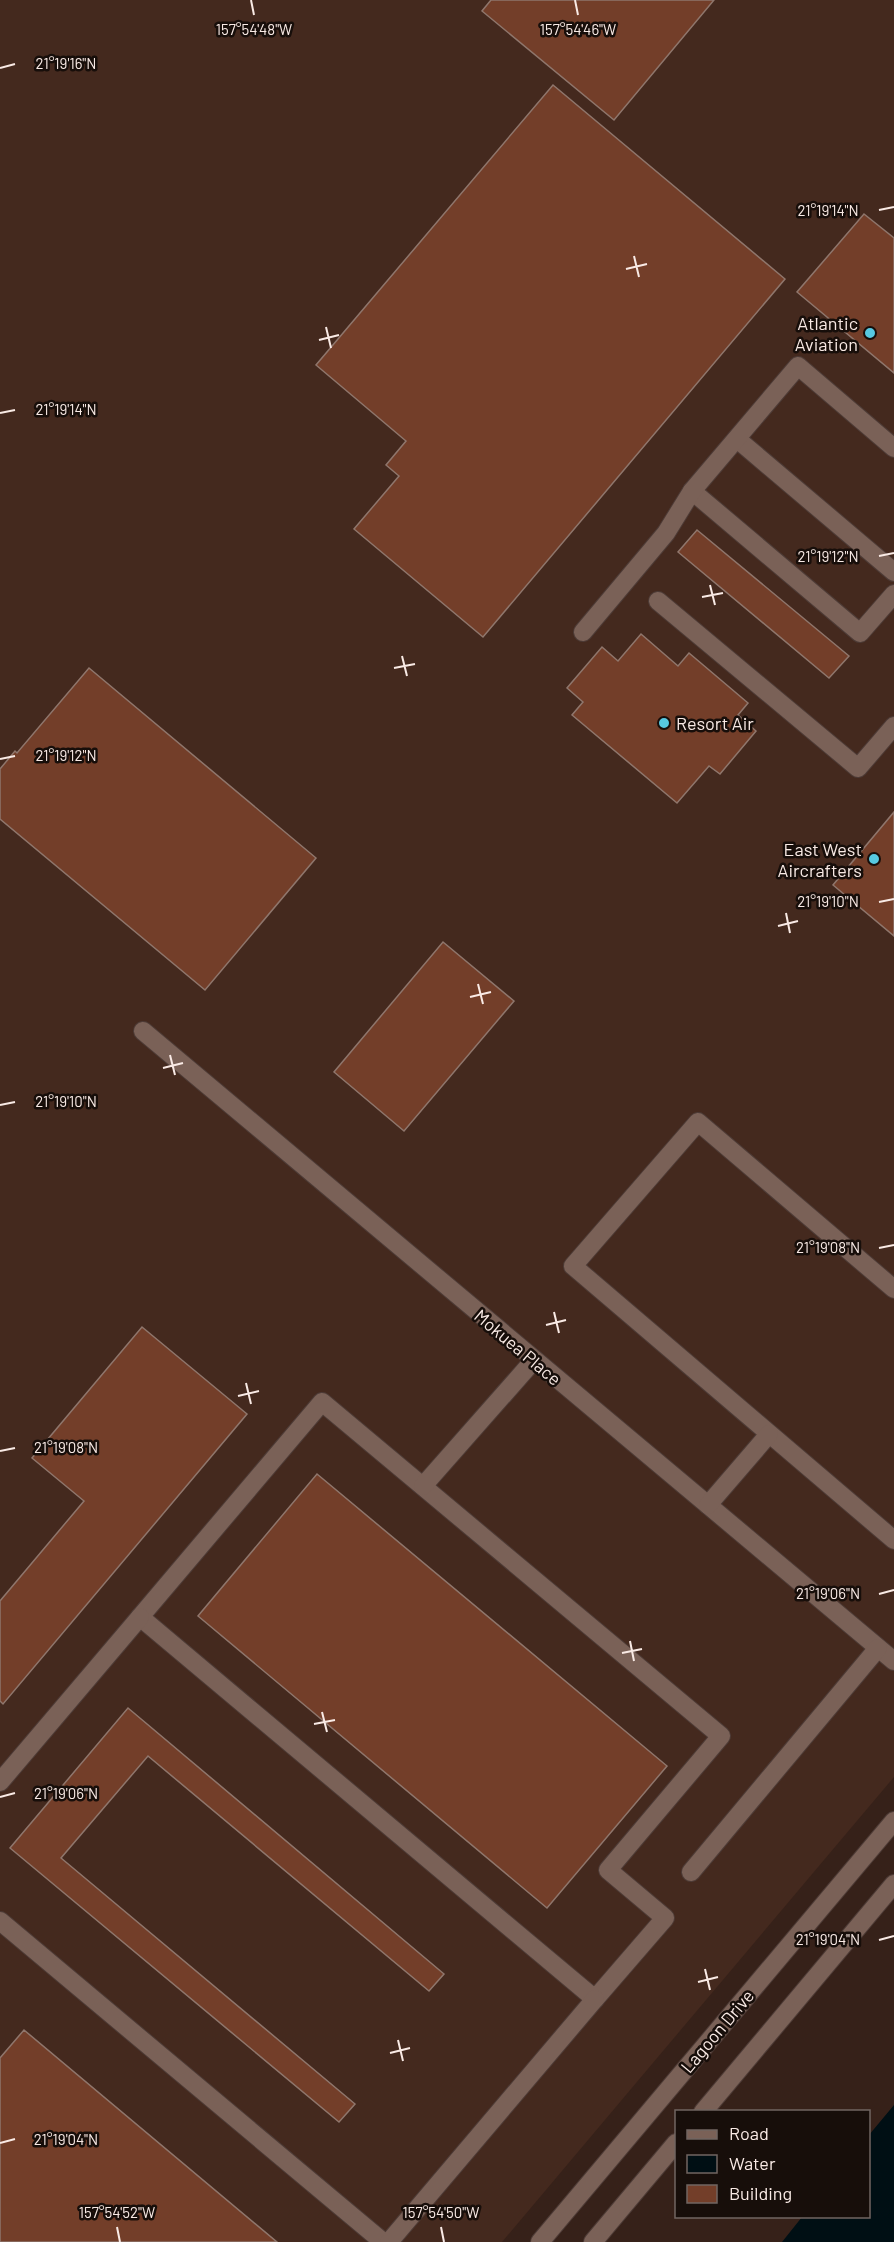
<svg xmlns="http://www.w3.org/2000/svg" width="894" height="2242" font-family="Barlow,sans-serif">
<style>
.built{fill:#44291e}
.water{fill:#000f14}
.building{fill:#733e29;stroke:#8f766c;stroke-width:1.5}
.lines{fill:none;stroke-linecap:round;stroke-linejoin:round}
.minor-casing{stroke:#4d3b36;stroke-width:20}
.minor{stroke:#7a6157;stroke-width:18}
.ticks{fill:none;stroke:#f9eae5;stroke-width:2}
.poi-dot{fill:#57c9e1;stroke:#170e0a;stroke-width:2}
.labels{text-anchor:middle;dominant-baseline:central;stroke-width:5;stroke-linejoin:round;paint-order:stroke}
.poi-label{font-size:18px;fill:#f9eae5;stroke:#170e0a;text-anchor:end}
.street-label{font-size:18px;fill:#f9eae5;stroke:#170e0a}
.ticks-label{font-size:15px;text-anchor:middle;fill:#f9eae5;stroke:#170e0a;stroke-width:5;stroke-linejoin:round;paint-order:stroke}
</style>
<rect width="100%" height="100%" fill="#362119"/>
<path class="built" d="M0 0H894V1777L502 2242H0Z"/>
<path class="water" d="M894 2105V2242H782L802 2217 868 2216 869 2135Z"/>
<g class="building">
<path d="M491 0H714L614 120 482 11Z"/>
<path d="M553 85 785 279 483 637 354 529 399 476 386 465 406 441 316 365Z"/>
<path d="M864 214 894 238V373L797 292Z"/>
<path d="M697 530 849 656 829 678 678 552Z"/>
<path d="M641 634 678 666 689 653 748 703 738 715 756 731 720 774 709 766 677 803 572 715 583 702 567 688 602 647 618 661Z"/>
<path d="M89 668 316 858 205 990 0 819V769L15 751 17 753Z"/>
<path d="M894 812V936L833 885Z"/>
<path d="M443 942 514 1001 404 1131 334 1072Z"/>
<path d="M142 1327 247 1414 3 1704 0 1701V1601L84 1501 32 1458Z"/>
<path d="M317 1474 667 1766 547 1908 198 1616Z"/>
<path d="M128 1708 444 1974 429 1991 148 1756 61 1858 355 2104 339 2122 10 1848Z"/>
<path d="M24 2030 277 2242H0V2058Z"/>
</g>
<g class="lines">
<g class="minor-casing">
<g id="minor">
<path d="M737 439 894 572"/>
<path d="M692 491 860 633 894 594"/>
<path d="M658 601 858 768 894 726"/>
<path d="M583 632 666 533 692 491 798 366 894 448"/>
<path d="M143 1031 894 1661"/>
<path d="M894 1289 698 1122 573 1266 894 1540"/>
<path d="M322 1402 721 1736 608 1870 665 1918 595 1999 140 1617Z"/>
<path d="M423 1486 534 1360"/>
<path d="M708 1505 769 1434"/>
<path d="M0 1782 140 1617"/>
<path d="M691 1872 878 1648"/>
<path d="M0 1921 383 2242"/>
<path d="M703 2112 894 1884"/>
<path d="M389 2242 595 1999"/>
<path d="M540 2242 894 1821"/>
<path d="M593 2242 676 2143"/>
</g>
</g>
<use href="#minor" class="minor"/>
</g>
<path class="ticks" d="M251 0 254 15M575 0 578 15M0 68 15 64M879 210 894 207M634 256 639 277M626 269 647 264M326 327 331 348M319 340 339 335M0 413 15 410M879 556 894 553M710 585 715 605M702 597 723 593M402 656 407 676M394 668 415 664M0 759 15 756M879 902 894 899M786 913 790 933M778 926 798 921M478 984 483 1004M470 997 491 992M170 1055 175 1075M163 1068 183 1063M0 1105 15 1102M879 1248 894 1245M554 1312 559 1333M546 1325 566 1320M246 1383 251 1404M238 1396 259 1391M0 1451 15 1448M879 1594 894 1590M630 1641 634 1661M622 1653 642 1649M322 1712 327 1732M314 1724 335 1720M0 1797 15 1793M879 1940 894 1936M705 1969 710 1990M698 1982 718 1977M398 2040 403 2061M390 2053 410 2048M0 2143 15 2139M117 2227 120 2242M441 2227 444 2242"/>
<g class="poi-dot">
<circle cx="870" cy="333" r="6"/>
<circle cx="664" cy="723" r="6"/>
<circle cx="874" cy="859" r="6"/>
</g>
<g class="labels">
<g class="poi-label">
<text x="858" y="323">Atlantic<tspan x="858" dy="21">Aviation</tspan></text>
<text x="676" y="723" text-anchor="start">Resort Air</text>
<text x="862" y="849">East West<tspan x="862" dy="21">Aircrafters</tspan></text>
</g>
<g class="street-label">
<text transform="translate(518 1347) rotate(40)">Mokuea Place</text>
<text transform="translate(717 2031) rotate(-50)">Lagoon Drive</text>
</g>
</g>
<g class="ticks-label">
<text x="254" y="35">157°54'48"W</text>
<text x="578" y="35">157°54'46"W</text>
<text x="66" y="69">21°19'16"N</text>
<text x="828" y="216">21°19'14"N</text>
<text x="66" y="415">21°19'14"N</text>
<text x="828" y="562">21°19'12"N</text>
<text x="66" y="761">21°19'12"N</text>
<text x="828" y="907">21°19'10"N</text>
<text x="66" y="1107">21°19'10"N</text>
<text x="828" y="1253">21°19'08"N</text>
<text x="66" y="1453">21°19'08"N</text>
<text x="828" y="1599">21°19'06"N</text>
<text x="66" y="1799">21°19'06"N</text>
<text x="828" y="1945">21°19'04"N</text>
<text x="66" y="2145">21°19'04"N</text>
<text x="117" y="2218">157°54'52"W</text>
<text x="441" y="2218">157°54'50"W</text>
</g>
<rect x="675" y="2110" width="195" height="108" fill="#170e0a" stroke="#716662" stroke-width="1.5"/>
<rect x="687" y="2130" width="30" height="9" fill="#7a6157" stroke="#716662" stroke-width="1.5"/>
<text x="729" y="2140" font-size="18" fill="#f9eae5">Road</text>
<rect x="687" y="2155" width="30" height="18" fill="#000f14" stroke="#716662" stroke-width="1.5"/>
<text x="729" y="2170" font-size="18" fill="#f9eae5">Water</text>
<rect x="687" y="2185" width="30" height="18" fill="#733e29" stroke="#716662" stroke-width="1.5"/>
<text x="729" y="2200" font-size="18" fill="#f9eae5">Building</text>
</svg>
